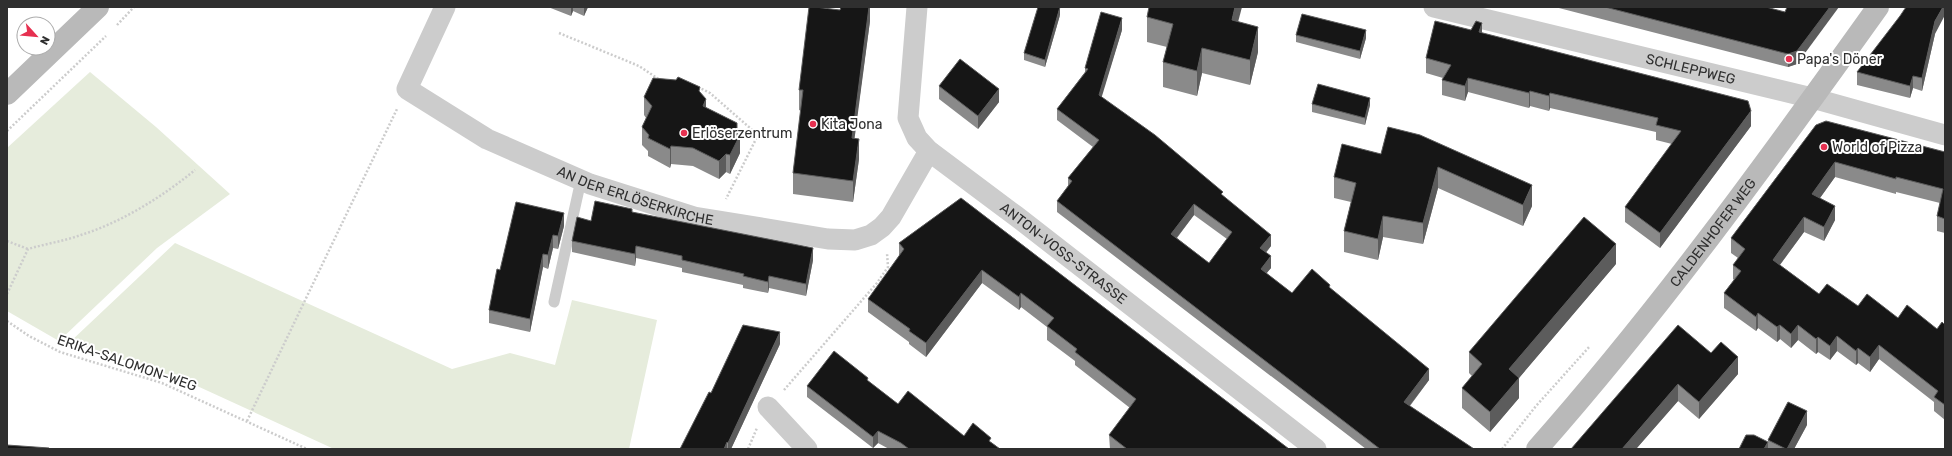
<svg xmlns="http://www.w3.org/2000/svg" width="1952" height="456" font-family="Rubik,sans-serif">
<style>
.green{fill:#e6ecdc}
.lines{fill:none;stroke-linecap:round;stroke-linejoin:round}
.path{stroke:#ccc;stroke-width:2.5;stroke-dasharray:2 2;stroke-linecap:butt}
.lane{stroke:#ccc;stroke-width:11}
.street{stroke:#ccc;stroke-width:21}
.secondary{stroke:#b9b9b9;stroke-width:22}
.wall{fill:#8a8a8a;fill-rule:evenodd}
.shaded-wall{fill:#5c5c5c}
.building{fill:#161616;stroke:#5c5c5c;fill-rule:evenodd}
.poi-dot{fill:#e63050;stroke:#fff;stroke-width:1.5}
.labels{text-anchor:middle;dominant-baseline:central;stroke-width:4;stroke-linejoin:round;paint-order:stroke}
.poi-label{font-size:14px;fill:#2f2f2f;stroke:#fff;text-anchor:start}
.street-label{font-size:14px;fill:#2f2f2f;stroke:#fff}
</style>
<rect width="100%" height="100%" fill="#fff"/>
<g class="green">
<path d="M90 72 156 127 230 194 157 248 59 341 7 311V148Z"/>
<path d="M175 243 452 369 510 353 555 365 572 300 657 320 629 449H334L184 380 70 342Z"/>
</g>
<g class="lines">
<g class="path">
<path d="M117 25 134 7"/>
<path d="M559 33 639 66 660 80"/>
<path d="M698 87 710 93 758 135 726 199"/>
<path d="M7 131 106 36"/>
<path d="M7 241 28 249"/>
<path d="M7 294 28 249C45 244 64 241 81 235 122 222 162 197 195 170"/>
<path d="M7 321 29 336 60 352 162 383 307 449"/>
<path d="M784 390 877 283 888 267 887 253"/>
<path d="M247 421 397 109"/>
<path d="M748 449 757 428"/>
<path d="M1502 449 1536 406 1590 346"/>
</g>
<path class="lane" d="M554 302 581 180"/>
<g class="street">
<path id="s1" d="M445 7 407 89 487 139 590 184 694 217 828 239 855 240 871 235 882 227 891 217 929 151"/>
<path id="s2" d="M917 7 908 118 917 138 929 151 1016 216 1316 449"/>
<path id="s3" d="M1434 7 1812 98 1945 135"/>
<path d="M768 407 807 449"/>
</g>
<g class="secondary">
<path d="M7 94 98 7"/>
<path id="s4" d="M1537 449C1660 310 1770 158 1878 7"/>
</g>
</g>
<g class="wall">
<path d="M548 7H588L584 16 573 11 571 16Z"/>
<path d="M870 7V21L854 138 859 159 853 202 793 194V173L801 111 799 110V90Z"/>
<path d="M1555 7H1766L1785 12 1797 64 1788 67Z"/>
<path d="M1060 15 1045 67 1024 60V53Z"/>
<path d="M1147 17 1238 22 1258 52 1250 85 1202 73 1197 96 1163 87V62L1167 47 1147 42Z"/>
<path d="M1122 30 1101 97 1223 196 1271 246 1266 253 1271 268 1266 273 1292 293 1330 289 1429 380 1410 406 1474 449H1366L1057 212V201L1068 186V178L1093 147 1057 120V109L1085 72V68ZM1194 215 1227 239 1209 263 1177 238Z"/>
<path d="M1482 33 1751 126 1660 248 1625 222V207L1672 144 1656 140V132L1550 108 1549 111 1530 106 1529 108 1468 92 1465 101 1442 95V80L1443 78 1426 73V58Z"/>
<path d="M1935 34 1922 91 1913 88 1910 98 1857 85V72Z"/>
<path d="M1296 35 1366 38 1360 59 1296 42Z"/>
<path d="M939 86 999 102 978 129 939 99Z"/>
<path d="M700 93 706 108 737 134 740 153 730 174 726 172 719 179 693 166 671 164 670 168 648 156V151L642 145V127L646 118 644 115V97Z"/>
<path d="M1312 104 1370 105 1365 125 1312 112Z"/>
<path d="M1816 125 1945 152V233L1937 231V216L1940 203 1896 192V194L1835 177 1820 198 1835 220 1824 241 1804 232 1780 265 1819 294 1858 306 1937 329 1945 325V420L1934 411V402L1879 359 1870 372 1858 363 1856 365 1837 351 1830 360 1818 352 1816 354 1798 340 1791 348 1780 339 1777 342 1758 328 1756 331 1724 308V293L1734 280 1733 279V265L1738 258 1731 253V238Z"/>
<path d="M1388 127 1532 206 1523 226 1438 188 1423 244 1383 237 1378 260 1344 252V231L1351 202 1334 198V177L1381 154Z"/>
<path d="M961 198 1289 449H1110L1109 435 1130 408 1075 365V361L1047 340V327L1021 307 1019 310 982 283 926 357 909 344V342L868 312V299L899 256V243Z"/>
<path d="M632 212 813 260 806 296 769 288 768 293 743 288V285L682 272V268L636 258 635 266 572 252V241L591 221Z"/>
<path d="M564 226 558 249 553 248 548 269 543 267 530 332 489 323V310L500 270Z"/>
<path d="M1616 264 1519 378V398L1490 432 1462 408V388L1472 376 1469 373V352Z"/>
<path d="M780 344 731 449H680L711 393Z"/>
<path d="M1711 353 1738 374 1699 419 1678 401 1636 449H1571Z"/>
<path d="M868 381 898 404 964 436 991 442 1000 449H889L878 443 873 448 807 397V386Z"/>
<path d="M1807 425 1794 449H1768V440Z"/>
</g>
<g class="shaded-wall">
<path d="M571 7H573V11L571 16Z"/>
<path d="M584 7H588L584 16Z"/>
<path d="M867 7H870V21L852 158V138Z"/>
<path d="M1060 7V15L1045 67V60Z"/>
<path d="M1235 7H1242L1232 45V20Z"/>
<path d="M1830 7H1839L1797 64 1788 67V54Z"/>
<path d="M1943 7H1945V15L1935 34 1922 91V78L1935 21Z"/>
<path d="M1122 18V30L1099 106V95Z"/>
<path d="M1482 23V38L1479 32Z"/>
<path d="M1258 27V52L1250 85V60Z"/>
<path d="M1366 30V38L1360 59V51Z"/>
<path d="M1202 48V73L1197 96V71Z"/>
<path d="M1913 76V88L1910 98V86Z"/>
<path d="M1468 78V92L1465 101V86Z"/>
<path d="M999 89V102L978 129V116Z"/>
<path d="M1530 91V106L1529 108V93Z"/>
<path d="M1550 93V108L1549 111V96Z"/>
<path d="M1370 98V105L1365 125V118Z"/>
<path d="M706 99V117L703 106Z"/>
<path d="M1751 111V126L1660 248V233Z"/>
<path d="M737 123V141L740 135V153L730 174V155Z"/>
<path d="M859 139V159L853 202V181Z"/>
<path d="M671 146V164L670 168V149Z"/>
<path d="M726 154V172L719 179V161Z"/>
<path d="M1835 162V177L1812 209V194Z"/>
<path d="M1438 167V188L1423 244V223Z"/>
<path d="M1532 185V206L1523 226V205Z"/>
<path d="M1194 204V215L1171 245V234Z"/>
<path d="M1835 206V220L1824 241V227Z"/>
<path d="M564 213V226L558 249V236Z"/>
<path d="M1383 216V237L1378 260V239Z"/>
<path d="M1804 217V232L1773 274V260Z"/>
<path d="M553 235V248L548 269V255Z"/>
<path d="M1271 235V246L1260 259V248Z"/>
<path d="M1616 244V264L1519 378V398L1490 432V412L1509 369Z"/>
<path d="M636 246V258L635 266V254Z"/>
<path d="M813 248V260L806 296V284Z"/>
<path d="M543 254V267L530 332V319Z"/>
<path d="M1271 256V268L1261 280V269Z"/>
<path d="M982 270V283L926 357V343Z"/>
<path d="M769 276V288L768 293V282Z"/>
<path d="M1021 293V307L1019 310V297Z"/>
<path d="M1758 313V328L1756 331V317Z"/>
<path d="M1780 325V339L1777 342V327Z"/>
<path d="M1798 325V340L1791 348V334Z"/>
<path d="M780 332V344L731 449H728V443Z"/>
<path d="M1837 336V351L1830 360V346Z"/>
<path d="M1818 337V352L1816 354V339Z"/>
<path d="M1879 345V359L1870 372V357Z"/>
<path d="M1858 348V363L1856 365V351Z"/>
<path d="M1738 357V374L1699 419V402Z"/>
<path d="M1429 369V380L1404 413V402Z"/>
<path d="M1678 384V401L1636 449H1622Z"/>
<path d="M1807 411V425L1794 449H1787Z"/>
<path d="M878 431V443L873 448V437Z"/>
<path d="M727 442V449H724Z"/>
<path d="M1768 442V449H1764Z"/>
</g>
<g class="building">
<path d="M809 7H815L840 10 841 7H869L852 138 859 139 853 181 793 173 803 90H799Z"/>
<path d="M1038 7H1060L1045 60 1024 53Z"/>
<path d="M1149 7H1235L1232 20 1258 27 1250 60 1202 48 1197 71 1163 62 1173 24 1147 17Z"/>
<path d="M1605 7H1766L1785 12 1787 7H1830L1797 51 1788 54Z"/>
<path d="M1906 7H1943L1935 21 1922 78 1913 76 1910 86 1857 72 1900 16Z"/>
<path d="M1101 12 1122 18 1099 95 1155 135 1186 161 1223 192 1221 194 1271 235 1260 248 1271 256 1261 269 1292 293 1312 269 1330 285 1329 287 1429 369 1404 402 1474 449H1380L1057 201 1072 181 1068 178 1099 140 1057 109 1088 69 1085 68ZM1194 204 1232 232 1209 263 1171 234Z"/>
<path d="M1302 14 1366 30 1360 51 1296 35Z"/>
<path d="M1435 21 1471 30 1476 21 1482 23 1479 32 1748 101 1751 111 1660 233 1625 207 1681 131 1656 125 1658 118 1550 93 1549 96 1530 91 1529 93 1468 78 1465 86 1442 80 1451 65 1426 58Z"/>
<path d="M960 59 999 89 978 116 939 86Z"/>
<path d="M678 77 700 87 699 91 706 99 703 106 737 123V133L740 135 730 155 726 154 719 161 693 148 671 146 670 149 648 138 649 135 642 127 652 106 644 97 653 78 676 80Z"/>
<path d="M1318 84 1370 98 1365 118 1312 104Z"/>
<path d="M1826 121 1945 152V219L1937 216 1943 189 1896 177V179L1835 162 1812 194 1835 206 1824 227 1804 217 1773 260 1819 294 1827 284 1858 306 1867 294 1898 318 1907 305 1937 329 1942 322 1945 325V405L1934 397 1938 391 1879 345 1870 357 1858 348 1856 351 1837 336 1830 346 1818 337 1816 339 1798 325 1791 334 1780 325 1777 327 1758 313 1756 317 1724 293 1741 271 1733 265 1745 249 1731 238 1816 125Z"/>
<path d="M1388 127 1420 135 1532 185 1523 205 1438 167 1423 223 1383 216 1378 239 1344 231 1356 183 1334 177 1342 144 1381 154Z"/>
<path d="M961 198 1289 449H1127L1109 435 1136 399 1075 352 1077 349 1047 326 1054 318 1021 293 1019 297 982 270 926 343 909 331 910 329 868 299 904 249 899 243Z"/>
<path d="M595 201 632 209V212L813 248 806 284 769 276 768 282 743 276 744 274 682 260V256L636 246 635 254 572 241 577 217 591 221Z"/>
<path d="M516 202 564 213 558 236 553 235 548 255 543 254 530 319 489 310 497 269 500 270Z"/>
<path d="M1584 217 1616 244 1509 369 1519 378 1490 412 1462 388 1482 364 1469 352Z"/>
<path d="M743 325 780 332 728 443 727 442 724 449H680L709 392 711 393Z"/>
<path d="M1678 325 1711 353 1721 342 1738 357 1699 402 1678 384 1622 449H1571Z"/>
<path d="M834 351 868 378 867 380 898 404 908 391 964 436 973 423 991 438 989 441 1000 449H909L901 443 878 431 873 437 807 386Z"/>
<path d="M1788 402 1807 411 1787 449H1786L1768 440Z"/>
<path d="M1746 435H1754L1768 442 1764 449H1739Z"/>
<path d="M7 445 49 448V449H7Z"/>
</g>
<g class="poi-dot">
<circle cx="1789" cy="59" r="4"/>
<circle cx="813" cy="124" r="4"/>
<circle cx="684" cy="133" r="4"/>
<circle cx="1824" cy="147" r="4"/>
</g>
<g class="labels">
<g class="poi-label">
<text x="1797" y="59">Papa's Döner</text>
<text x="821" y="124">Kita Jona</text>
<text x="692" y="133">Erlöserzentrum</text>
<text x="1832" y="147">World of Pizza</text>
</g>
<g class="street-label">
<text stroke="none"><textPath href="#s3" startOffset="264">SCHLEPPWEG</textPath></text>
<text stroke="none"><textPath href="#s1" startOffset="344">AN DER ERLÖSERKIRCHE</textPath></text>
<text stroke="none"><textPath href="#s4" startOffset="279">CALDENHOFER WEG</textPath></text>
<text stroke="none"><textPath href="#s2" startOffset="320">ANTON-VOSS-STRASSE</textPath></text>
<text transform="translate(127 363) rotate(19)">ERIKA-SALOMON-WEG</text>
</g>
</g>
<rect width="1952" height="456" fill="none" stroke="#2f2f2f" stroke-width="16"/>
<g transform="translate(36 36) rotate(117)"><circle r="19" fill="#ffffff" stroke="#acacac"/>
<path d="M0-3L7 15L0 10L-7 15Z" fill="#e63050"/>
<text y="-6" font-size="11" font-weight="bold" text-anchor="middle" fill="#2f2f2f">N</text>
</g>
</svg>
